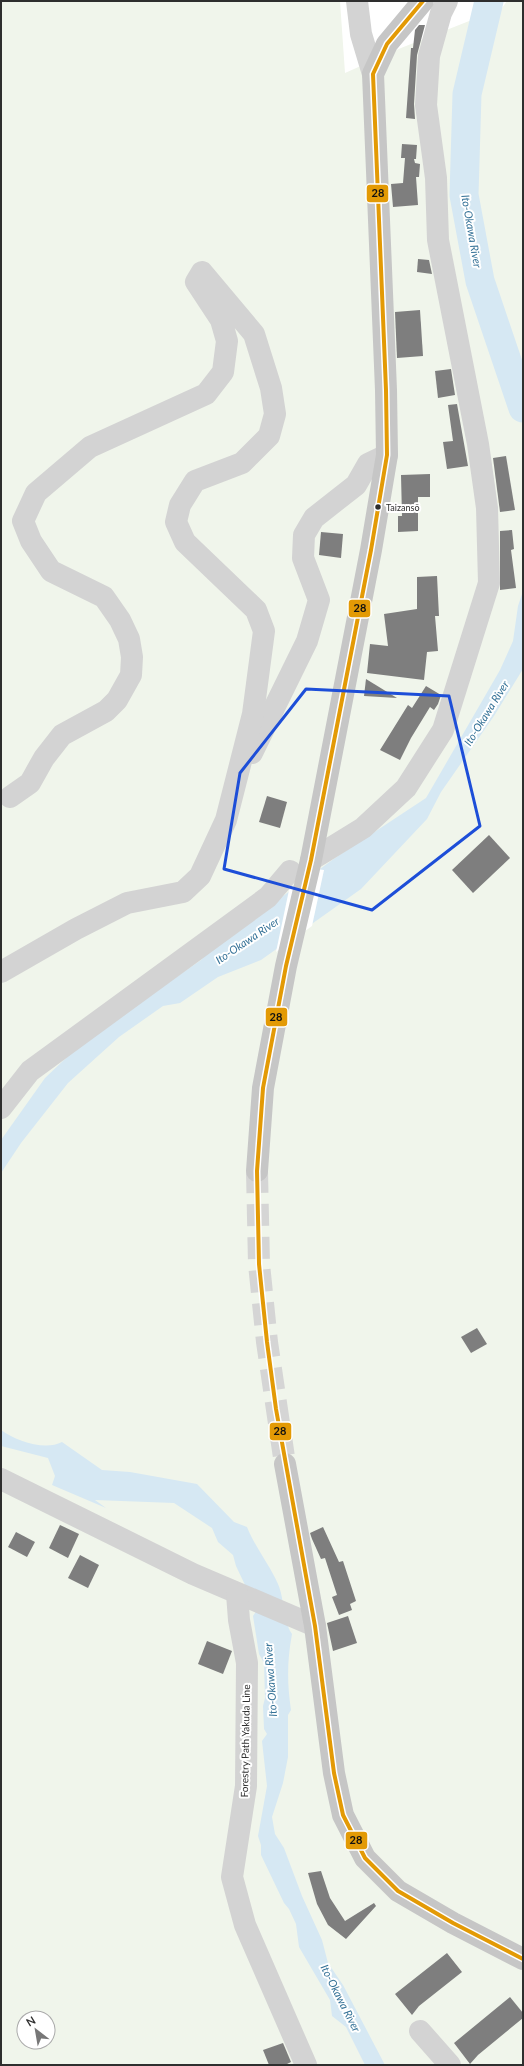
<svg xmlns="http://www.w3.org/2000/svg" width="524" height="2066" font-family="Lato,sans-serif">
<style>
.green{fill:#f0f5eb;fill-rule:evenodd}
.water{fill:#d6e8f3}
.pier{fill:#fff}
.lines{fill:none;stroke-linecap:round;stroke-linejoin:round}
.river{stroke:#d6e8f3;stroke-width:29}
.building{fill:#7e7e7e}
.major-tunnel{stroke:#d5d5d5;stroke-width:22;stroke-dasharray:22 11;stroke-linecap:butt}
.minor{stroke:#d3d3d3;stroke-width:22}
.major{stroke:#c6c6c6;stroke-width:22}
.bus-1-casing{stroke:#fff;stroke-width:7}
.bus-1{stroke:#e39a05;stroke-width:4}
.marked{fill:none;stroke:#1d4ed8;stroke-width:3;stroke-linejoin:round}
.bus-dot{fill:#2e2e2e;stroke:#fff;stroke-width:1.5}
.labels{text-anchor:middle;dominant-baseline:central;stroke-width:4;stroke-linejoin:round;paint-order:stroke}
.bus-label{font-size:9px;fill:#2e2e2e;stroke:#fff;text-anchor:start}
.street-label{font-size:10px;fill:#2e2e2e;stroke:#fff}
.water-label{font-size:11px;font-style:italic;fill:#357297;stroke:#fff}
.line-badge{stroke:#fff;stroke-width:1.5}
.pale-badge-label{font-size:11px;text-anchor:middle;font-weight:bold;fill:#111}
</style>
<rect width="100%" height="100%" fill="#fff"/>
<path class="green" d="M1 1H340L345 73 401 48 502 8 507 1H523V2065H1ZM24 2018H48V2042H24Z"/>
<g class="water">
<path d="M523 591V669L494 716 441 792 427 819 361 889 261 960 218 977 180 1003 163 1006 119 1037 68 1083 21 1143 1 1173V1140L45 1078 85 1040 201 960 208 951 335 858 426 798 500 670 513 641 518 606Z"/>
<path d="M1 1430C16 1441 45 1451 62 1442L102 1470 130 1472 197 1484 234 1522 247 1527C255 1547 269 1564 278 1584 285 1600 282 1619 292 1634 287 1661 287 1683 291 1710L288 1715V1757L283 1783 272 1817 275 1834 284 1848 302 1896 322 1940 328 1963 343 1985 385 2065H365L346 2027 332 2016 330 2000 299 1947 296 1924 289 1909 284 1903 261 1855V1845L258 1836 267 1786 262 1741 267 1734 264 1729 263 1706 265 1698 264 1663 259 1654 253 1616 257 1610 236 1566 233 1555 218 1542 212 1528 174 1503 95 1500 106 1508 52 1485 55 1476 48 1458 1 1446Z"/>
</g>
<path class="pier" d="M317 869 324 870 312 926 276 952 289 890Z"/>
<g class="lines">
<path class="river" d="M489 1 467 94 464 195 480 281 523 408"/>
</g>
<g class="building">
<path d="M419 25H425L417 55 414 104 415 119 406 118 411 48H413L415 30Z"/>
<path d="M402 144 417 145 416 159H414L415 163 420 164 419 177H416L418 205 393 207 391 184 403 183 405 158H401Z"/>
<path d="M418 259 429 260 432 274 417 272Z"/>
<path d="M420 310 423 356 397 358 395 312Z"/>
<path d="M451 369 455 395 438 398 435 371Z"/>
<path d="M457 404 468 466 447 469 443 442 453 441 448 405Z"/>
<path d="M506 456 515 510 500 512 493 458Z"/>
<path d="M430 474V497H418V531L398 532V516H402L401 475Z"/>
<path d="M512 530 514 549 511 550 516 588 500 590V531Z"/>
<path d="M321 532 343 534 341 558 319 555Z"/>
<path d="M437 576 439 616H435L438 651 427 652 424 680 367 673 370 644 388 646 384 614 417 609V577Z"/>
<path d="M366 679 397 698 364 696Z"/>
<path d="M426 686 441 695 438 704 434 710 430 707 411 738 400 760 380 750 408 705 412 708Z"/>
<path d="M267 796 287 802 280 828 259 822Z"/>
<path d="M489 835 510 858 473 893 452 870Z"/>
<path d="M477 1328 487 1344 471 1353 461 1337Z"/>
<path d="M60 1525 79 1534 68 1558 49 1548Z"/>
<path d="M323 1527 339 1562 343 1561 356 1601 350 1604 352 1610 339 1615 332 1597 337 1595 325 1558 321 1559 312 1539 310 1533Z"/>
<path d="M16 1532 35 1542 27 1557 8 1547Z"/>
<path d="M80 1555 99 1565 88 1588 68 1578Z"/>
<path d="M348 1616 357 1643 333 1651 327 1623Z"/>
<path d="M207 1641 232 1651 223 1674 198 1664Z"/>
<path d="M321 1871 330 1898 345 1921 374 1903 376 1906 346 1939 328 1925 317 1904 308 1873Z"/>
<path d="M447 1953 462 1972 419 2006 412 2015 395 1994Z"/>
<path d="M510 1997 523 2013V2018L478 2055 470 2064 454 2043Z"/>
<path d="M283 2043 291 2062 285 2065H269L263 2050Z"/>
</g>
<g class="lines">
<path class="major-tunnel" d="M257 1171 259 1264 267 1342 285 1464"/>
<g class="minor">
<path d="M357 1 361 34 373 74"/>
<path d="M252 753 307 641 319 600 303 558 304 535 314 518 356 485 368 464 387 455"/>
<path d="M311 860 363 828 406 788 443 730 489 583 487 508 478 444 438 240 436 178 426 105 429 56 441 13 447 1"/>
<path d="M1 972 76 929 127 903 183 892 200 876 226 820 253 714 264 631 256 610 185 542 176 522 180 505 195 481 242 463 269 436 275 414 271 388 254 334 202 272 196 282 221 320 227 341 223 372 206 394 90 447 36 493 23 521 31 541 51 571 104 597 120 620 129 639 132 657 131 675 117 700 106 711 62 735 44 758 30 783 10 797"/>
<path d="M1 1108 30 1071 268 897 290 871"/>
<path d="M1 1479 193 1574 315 1626"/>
<path d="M237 1594 239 1620 247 1663 246 1786 232 1877 245 1925 306 2065"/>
<path d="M420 2031 450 2065"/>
</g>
<g class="major">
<path d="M257 1171 263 1088 286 966 311 860 371 550 387 455 386 390 373 74 387 44 423 1"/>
<path d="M285 1464 315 1626 334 1773 343 1815 365 1858 398 1891 453 1923 523 1959"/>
</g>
<g class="bus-1-casing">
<path id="bus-1" d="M423 1 387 44 373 74 386 390 387 455 371 550 311 860 286 966 263 1088 257 1171 259 1264 267 1342 276 1409 315 1626 334 1773 343 1815 365 1858 398 1891 453 1923 523 1959"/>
</g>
<use href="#bus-1" class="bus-1"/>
</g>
<path class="marked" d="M306 689 449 696 480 826 372 910 224 869 240 773Z"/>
<circle class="bus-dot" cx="378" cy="507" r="3.5"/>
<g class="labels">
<g class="bus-label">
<text x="386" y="507">Taizansō</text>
</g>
<g class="street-label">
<text transform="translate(245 1741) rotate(-89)">Forestry Path Yakuda Line</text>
</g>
<g class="water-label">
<text transform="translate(472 231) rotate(80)">Ito-Okawa River</text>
<text transform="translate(486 713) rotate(-58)">Ito-Okawa River</text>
<text transform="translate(247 940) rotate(-34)">Ito-Okawa River</text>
<text transform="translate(270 1680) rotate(-94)">Ito-Okawa River</text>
<text transform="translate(341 1998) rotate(63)">Ito-Okawa River</text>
</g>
</g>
<g class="line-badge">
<rect x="366" y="184" width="23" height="19" rx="4" fill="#e39a05"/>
<rect x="348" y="599" width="23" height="19" rx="4" fill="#e39a05"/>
<rect x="265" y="1007" width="23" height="20" rx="4" fill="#e39a05"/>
<rect x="269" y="1422" width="23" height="19" rx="4" fill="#e39a05"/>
<rect x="345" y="1831" width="23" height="19" rx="4" fill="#e39a05"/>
</g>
<g class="pale-badge-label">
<text x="378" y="197">28</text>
<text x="360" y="612">28</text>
<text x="276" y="1021">28</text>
<text x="280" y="1435">28</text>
<text x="356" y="1844">28</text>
</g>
<rect width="524" height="2066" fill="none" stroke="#2e2e2e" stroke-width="4"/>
<g transform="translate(36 2030) rotate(329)"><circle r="19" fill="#ffffff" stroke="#ababab"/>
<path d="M0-3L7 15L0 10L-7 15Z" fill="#777777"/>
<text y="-6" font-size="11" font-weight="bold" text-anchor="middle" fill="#2e2e2e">N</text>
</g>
</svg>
